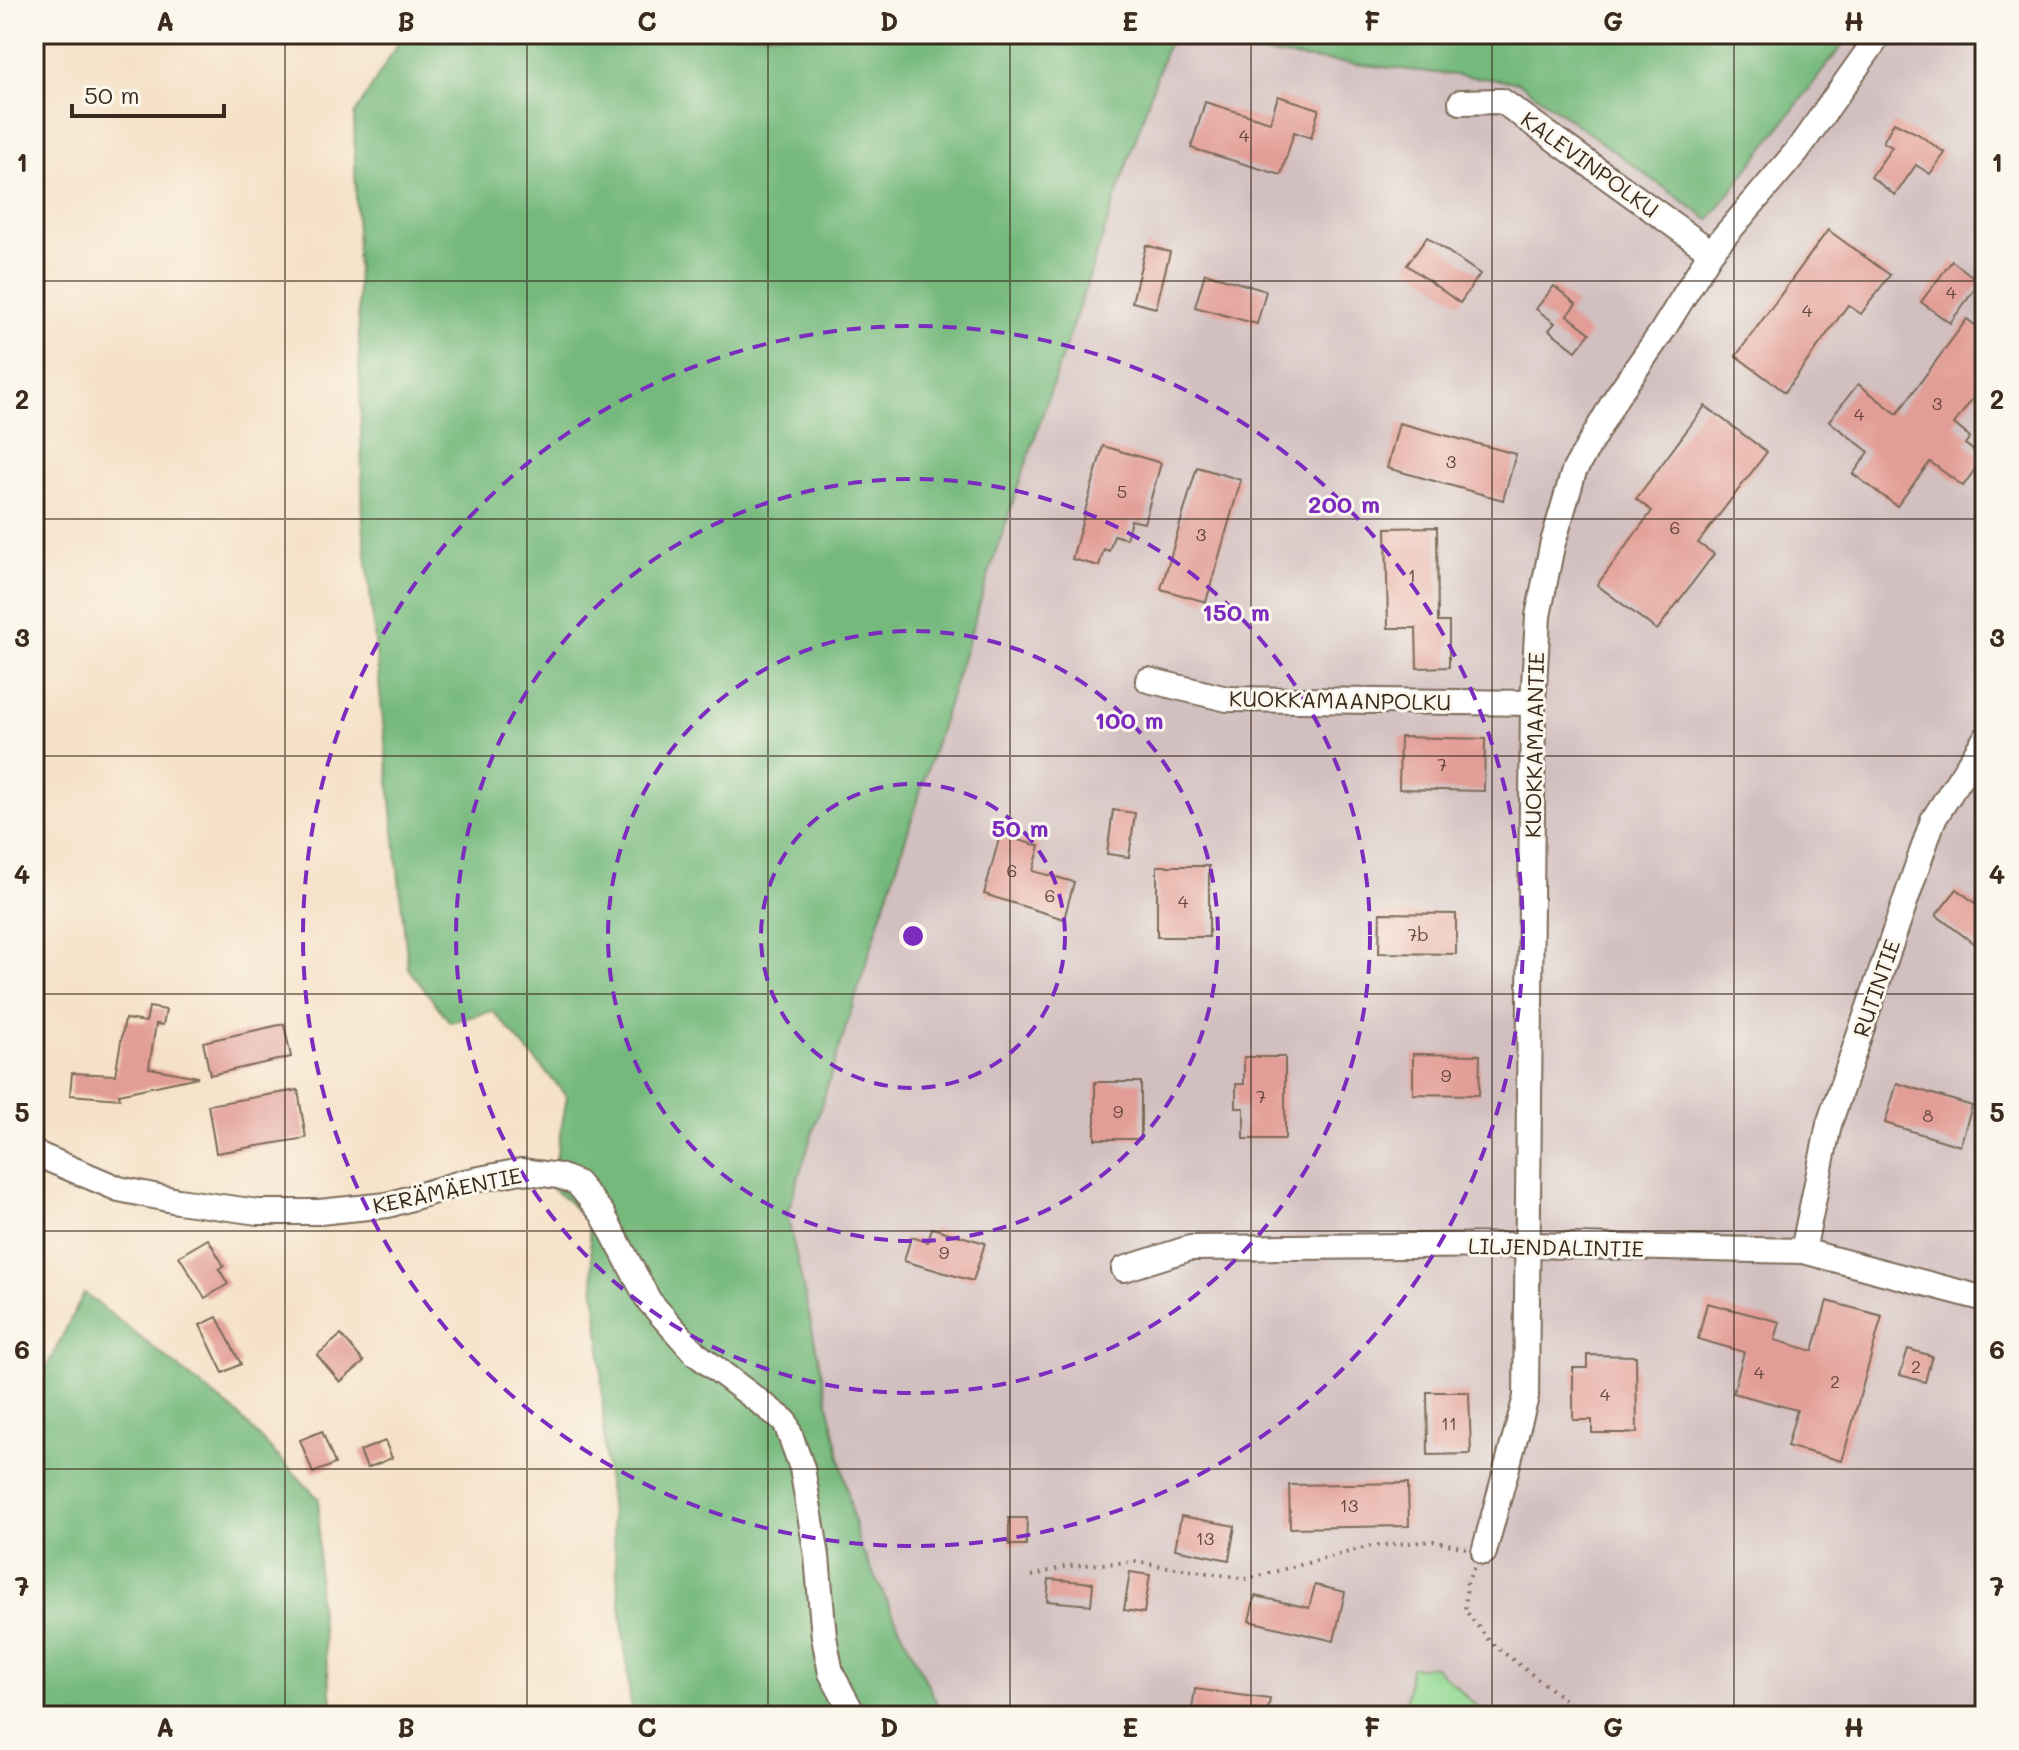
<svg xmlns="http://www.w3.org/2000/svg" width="2019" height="1750" font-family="Mali,sans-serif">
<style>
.industrial{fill:#d2bfc0}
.green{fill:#93d993;stroke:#678258;stroke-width:2}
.forest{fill:#76b97d;stroke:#58724e;stroke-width:2}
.building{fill:#e29e96}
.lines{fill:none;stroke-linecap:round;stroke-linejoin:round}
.minor-casing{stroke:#7c6a59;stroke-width:28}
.path{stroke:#7c6a59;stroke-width:4;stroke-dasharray:2 6;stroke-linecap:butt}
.minor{stroke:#fff;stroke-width:24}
.grid{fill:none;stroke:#3b2a1e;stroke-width:2;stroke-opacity:0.55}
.ring{fill:none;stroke:#7b2cbf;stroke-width:4;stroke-dasharray:14 10}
.labels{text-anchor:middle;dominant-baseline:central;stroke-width:6;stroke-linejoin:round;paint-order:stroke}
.number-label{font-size:18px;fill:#65473c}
.street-label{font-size:22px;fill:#3b2a1e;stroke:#fbf7ec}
.centre{fill:#7b2cbf;stroke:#fbf7ec;stroke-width:4}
.ring-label{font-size:24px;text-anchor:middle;font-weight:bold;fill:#7b2cbf;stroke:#fbf7ec;stroke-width:6;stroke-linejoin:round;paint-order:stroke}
.neatline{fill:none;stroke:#3b2a1e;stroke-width:3}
.grid-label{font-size:26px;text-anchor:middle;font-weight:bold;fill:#3b2a1e}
</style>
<rect width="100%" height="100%" fill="#fbf7ec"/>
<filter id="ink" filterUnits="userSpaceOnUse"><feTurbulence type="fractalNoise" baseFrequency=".0125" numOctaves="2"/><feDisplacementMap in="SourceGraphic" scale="16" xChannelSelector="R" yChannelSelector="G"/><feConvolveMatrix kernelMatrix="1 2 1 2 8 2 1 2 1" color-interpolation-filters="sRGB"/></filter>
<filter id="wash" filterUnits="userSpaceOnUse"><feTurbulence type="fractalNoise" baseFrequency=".006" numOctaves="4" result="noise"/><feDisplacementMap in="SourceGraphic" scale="32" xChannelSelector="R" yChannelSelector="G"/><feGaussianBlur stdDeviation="1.8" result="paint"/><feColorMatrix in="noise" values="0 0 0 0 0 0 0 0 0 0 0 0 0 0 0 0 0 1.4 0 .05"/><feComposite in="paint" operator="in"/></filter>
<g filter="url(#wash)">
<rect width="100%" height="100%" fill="#f5e1c7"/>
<path class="industrial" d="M1851 34H1985V1716H943L859 1544 787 1214 995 555 1168 42 1518 82 1709 220Z"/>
<path class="green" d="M1411 1667H1435L1487 1716H1404Z"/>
<g class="forest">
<path d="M404 34H1851L1709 220 1518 82 1168 43 995 555 787 1214 859 1544 943 1716H632L605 1457 600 1340 588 1223 569 1202 551 1188 567 1096 493 1011 450 1022 408 968 363 524 354 115Z"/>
<path d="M84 1293 236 1413 319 1499 318 1598 334 1716H34V1392Z"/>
</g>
<g id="blocks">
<g class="building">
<path d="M1278 96 1319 109 1311 138 1294 132 1281 175 1191 148 1205 102 1270 122Z"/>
<path d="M1894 122 1918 134 1945 153 1930 174 1916 165 1895 195 1871 177 1892 147 1883 142Z"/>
<path d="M1828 230 1890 275 1861 314 1848 305 1785 392 1736 356Z"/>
<path d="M1427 237 1480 274 1460 303 1407 265Z"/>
<path d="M1146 245 1170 252 1156 308 1132 302Z"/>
<path d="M1952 261 1980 282 1950 323 1921 302Z"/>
<path d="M1205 273 1266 291 1257 324 1195 307Z"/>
<path d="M1554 286 1576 304 1567 315 1590 333 1576 351 1549 330 1555 323 1536 309Z"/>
<path d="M1967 319 1985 333V382L1954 424 1970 437 1965 444 1983 458 1963 486 1930 462 1897 506 1853 474 1869 452 1829 421 1858 384 1897 414Z"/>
<path d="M1705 406 1767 452 1698 543 1714 554 1657 630 1597 585 1652 511 1636 499Z"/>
<path d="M1399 423 1516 454 1503 500 1387 468Z"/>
<path d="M1103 446 1161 463 1144 523 1131 520 1126 539 1114 535 1109 551 1104 549 1099 566 1072 559Z"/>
<path d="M1197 467 1241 480 1206 602 1161 589Z"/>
<path d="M1437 527 1438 622H1449V667L1417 668 1416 628H1388L1386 528Z"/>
<path d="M1400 737 1485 739 1484 791 1399 789Z"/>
<path d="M1113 810 1135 813 1129 857 1107 854Z"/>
<path d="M1000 835 1040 846 1033 871 1074 882 1064 919 984 894Z"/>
<rect x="1157" y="866" width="52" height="71"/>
<path d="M1957 889 1985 911V952L1936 915Z"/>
<path d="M1380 913 1456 914V954L1379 953Z"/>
<path d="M149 1007 166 1010 163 1025 156 1024 149 1068 198 1077 119 1094 120 1099 70 1095 72 1073 115 1075 125 1019 146 1022Z"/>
<path d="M284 1024 291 1057 210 1075 203 1042Z"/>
<path d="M1413 1054 1480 1055 1479 1095 1413 1094Z"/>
<path d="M1244 1057H1285V1139H1244V1108H1236V1084H1244Z"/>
<rect x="1095" y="1082" width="46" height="57"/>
<path d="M1897 1083 1972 1106 1960 1146 1885 1123Z"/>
<path d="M298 1090 306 1138 216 1153 208 1105Z"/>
<path d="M932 1228 985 1243 973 1281 904 1261 911 1237 928 1242Z"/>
<path d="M208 1239 224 1266 219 1269 228 1284 205 1298 179 1256Z"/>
<path d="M1827 1301 1882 1316 1842 1461 1787 1446 1797 1410 1733 1393 1744 1352 1698 1339 1707 1303 1780 1322 1775 1340 1813 1351Z"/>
<path d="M217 1317 241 1364 223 1373 200 1325Z"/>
<path d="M341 1335 364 1362 340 1382 317 1355Z"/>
<path d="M1908 1349 1932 1356 1925 1382 1900 1375Z"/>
<path d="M1587 1355 1636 1356 1637 1433H1592V1420H1573V1368H1587Z"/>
<path d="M1427 1392H1469L1471 1454 1428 1455Z"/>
<path d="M322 1431 335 1464 313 1473 300 1440Z"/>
<path d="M385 1441 392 1458 367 1468 360 1451Z"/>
<path d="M1408 1483 1409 1526 1290 1528 1289 1485Z"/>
<path d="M1181 1516 1235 1526 1229 1560 1175 1549Z"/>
<path d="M1009 1518H1027L1026 1545H1009Z"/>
<path d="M1130 1572 1150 1575 1144 1613 1124 1610Z"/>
<path d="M1049 1579 1093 1583 1091 1605 1047 1601Z"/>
<path d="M1315 1585 1345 1592 1334 1641 1249 1621 1255 1596 1309 1608Z"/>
<path d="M1195 1689 1270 1699 1267 1716H1191Z"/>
</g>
</g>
</g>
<g filter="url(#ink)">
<use href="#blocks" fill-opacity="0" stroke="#7c6a59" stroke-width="2"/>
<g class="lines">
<g class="minor-casing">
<g id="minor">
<path d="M1461 102 1502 101 1711 252"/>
<path d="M1148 680 1227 699 1533 703"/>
<path d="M34 1153 119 1189 178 1201 258 1212H319L388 1205 464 1182 521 1171 559 1176 577 1183 602 1213 649 1301 695 1353 785 1421 802 1468 817 1556 824 1637 831 1673 854 1716"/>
<path d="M1803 1251 1829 1124 1933 820 1985 739"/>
<path d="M1124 1269 1190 1248 1528 1245 1803 1251 1985 1299"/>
<path d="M1484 1552 1526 1397 1533 703 1538 616 1552 546 1574 471 1617 396 1661 333 1711 252 1797 151 1880 34"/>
</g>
</g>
<g class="path">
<path d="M1474 1568 1467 1582 1465 1610 1491 1643 1586 1716"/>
<path d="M1032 1576 1067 1566 1136 1562 1247 1579 1371 1546 1433 1541 1466 1548"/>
</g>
<use href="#minor" class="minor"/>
</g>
</g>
<path class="grid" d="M285 34V1716M527 34V1716M768 34V1716M1010 34V1716M1251 34V1716M1492 34V1716M1734 34V1716M34 281H1985M34 519H1985M34 756H1985M34 994H1985M34 1231H1985M34 1469H1985"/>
<g class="ring">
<circle cx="913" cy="936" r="152"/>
<circle cx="913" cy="936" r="305"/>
<circle cx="913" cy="936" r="457"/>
<circle cx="913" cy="936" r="610"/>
</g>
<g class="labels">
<g class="number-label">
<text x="1244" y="135">4</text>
<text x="1951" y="292">4</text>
<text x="1807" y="310">4</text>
<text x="1937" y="403">3</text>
<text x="1859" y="414">4</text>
<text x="1451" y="461">3</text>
<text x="1122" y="491">5</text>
<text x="1675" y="527">6</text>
<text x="1201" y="534">3</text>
<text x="1412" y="575">1</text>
<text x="1442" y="764">7</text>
<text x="1012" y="870">6</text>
<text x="1050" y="895">6</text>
<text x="1183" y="901">4</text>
<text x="1418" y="934">7b</text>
<text x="1446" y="1075">9</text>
<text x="1261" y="1096">7</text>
<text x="1118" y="1111">9</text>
<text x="1928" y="1115">8</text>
<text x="944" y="1252">9</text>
<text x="1916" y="1366">2</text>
<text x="1759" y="1372">4</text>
<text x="1835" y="1381">2</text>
<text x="1605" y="1394">4</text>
<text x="1449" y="1423">11</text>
<text x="1349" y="1505">13</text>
<text x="1205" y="1538">13</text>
</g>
<g class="street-label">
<text transform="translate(1590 164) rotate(36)">KALEVINPOLKU</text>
<text transform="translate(1340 700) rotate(1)">KUOKKAMAANPOLKU</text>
<text transform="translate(1534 745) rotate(-89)">KUOKKAMAANTIE</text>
<text transform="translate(1876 988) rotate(-71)">RUTINTIE</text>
<text transform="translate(447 1190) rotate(-12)">KERÄMÄENTIE</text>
<text transform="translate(1556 1247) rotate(1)">LILJENDALINTIE</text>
</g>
</g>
<circle cx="913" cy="936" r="12" class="centre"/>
<g class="ring-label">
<text x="1344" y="513">200 m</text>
<text x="1236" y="621">150 m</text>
<text x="1129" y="729">100 m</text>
<text x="1020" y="837">50 m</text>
</g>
<rect width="2019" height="1750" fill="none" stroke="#fbf7ec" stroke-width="88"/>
<path d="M72 104v12h152v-12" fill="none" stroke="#3b2a1e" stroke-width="4"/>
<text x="84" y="104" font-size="24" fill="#3b2a1e" stroke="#fbf7ec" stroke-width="6" paint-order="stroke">50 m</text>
<rect x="44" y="44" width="1931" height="1662" class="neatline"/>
<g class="grid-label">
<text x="165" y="31">A</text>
<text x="406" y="31">B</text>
<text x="647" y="31">C</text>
<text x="889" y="31">D</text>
<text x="1130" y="31">E</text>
<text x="1372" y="31">F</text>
<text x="1613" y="31">G</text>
<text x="1854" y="31">H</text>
<text x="22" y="172">1</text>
<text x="1997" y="172">1</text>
<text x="22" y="409">2</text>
<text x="1997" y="409">2</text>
<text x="22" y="647">3</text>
<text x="1997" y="647">3</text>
<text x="22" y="884">4</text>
<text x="1997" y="884">4</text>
<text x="22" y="1122">5</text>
<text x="1997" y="1122">5</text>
<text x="22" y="1359">6</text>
<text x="1997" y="1359">6</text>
<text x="22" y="1596">7</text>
<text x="1997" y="1596">7</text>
<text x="165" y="1737">A</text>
<text x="406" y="1737">B</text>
<text x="647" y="1737">C</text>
<text x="889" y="1737">D</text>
<text x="1130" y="1737">E</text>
<text x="1372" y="1737">F</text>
<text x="1613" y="1737">G</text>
<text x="1854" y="1737">H</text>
</g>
</svg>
